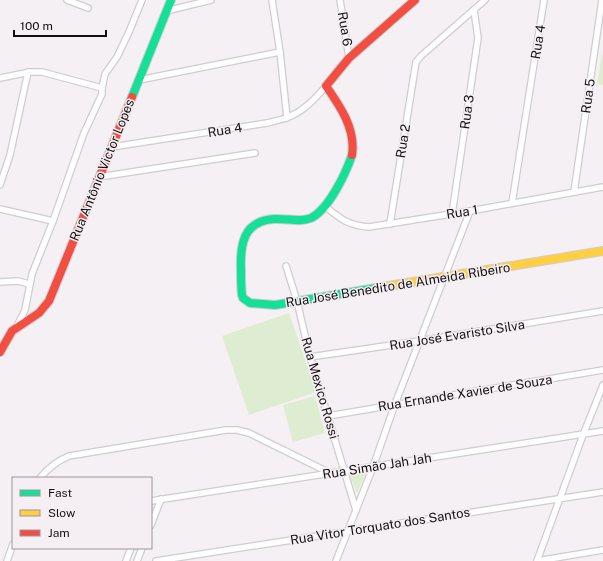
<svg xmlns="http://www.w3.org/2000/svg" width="603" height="561" font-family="'Public Sans',sans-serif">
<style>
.green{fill:#deecd1}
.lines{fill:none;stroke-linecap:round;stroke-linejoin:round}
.street-casing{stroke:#d0cdcf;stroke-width:8}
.fast-casing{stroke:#d0cdcf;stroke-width:10}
.slow-casing{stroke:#d0cdcf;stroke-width:10}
.jam-casing{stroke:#d0cdcf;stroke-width:10}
.street{stroke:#fdfdfd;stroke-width:5.5}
.fast{stroke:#16e098;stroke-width:8}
.slow{stroke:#ffcf43;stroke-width:8}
.jam{stroke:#f24e42;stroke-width:8}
.labels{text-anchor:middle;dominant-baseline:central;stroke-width:3;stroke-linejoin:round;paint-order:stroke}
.street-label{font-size:13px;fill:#121112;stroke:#f5eff4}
</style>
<rect width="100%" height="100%" fill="#f4f0f3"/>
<g class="green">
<path d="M602 54 603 55V85L597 84Z"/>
<path d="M289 313 316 392 249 415 222 336Z"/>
<path d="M315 396 325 433 293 442 283 405Z"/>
<path d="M367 470 357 493 349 473Z"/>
</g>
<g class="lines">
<g class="street-casing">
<g id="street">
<path d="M67 0 88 8"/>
<path d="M272 0 280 52 287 118"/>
<path d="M340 0 349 58"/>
<path d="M166 11 211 0"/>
<path d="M0 78 30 72H42L102 88"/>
<path d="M139 80 280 52"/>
<path d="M112 147 267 123C274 121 280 120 286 118 303 112 315 99 326 86"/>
<path d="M99 177 255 153"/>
<path d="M0 185 10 155 28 72"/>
<path d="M574 192 602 0"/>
<path d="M512 203 544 0"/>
<path d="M326 207C342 220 348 225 369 227L470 211 603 187"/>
<path d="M0 209 53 221"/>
<path d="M452 214 478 38 474 10"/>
<path d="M390 224 416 62 421 56 485 0"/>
<path d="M286 266 297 301 310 357 356 510"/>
<path d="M0 282 18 281 29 284"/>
<path d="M17 326 25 310 32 274 53 221 84 133 102 94V88L105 74 117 57 129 32 142 0"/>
<path d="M310 357 419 341 603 311"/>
<path d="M328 416 603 370"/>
<path d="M40 478C48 468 57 461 69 456L226 430H237L249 433 330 473"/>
<path d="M151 501 603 431"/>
<path d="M151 525 161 499"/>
<path d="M7 561 13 544"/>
<path d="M126 561 131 548"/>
<path d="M137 561 142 548"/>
<path d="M156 561 603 492"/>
<path d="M336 561 373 467 395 404 470 211"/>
<path d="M537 561 583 435 603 385"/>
<path d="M537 561 603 550"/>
</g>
</g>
<g class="fast-casing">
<g id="fast">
<path d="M132 97 171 0"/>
<path d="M352 155C346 173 329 209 311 218 299 223 287 218 274 219 243 221 240 245 241 270 241 279 241 287 242 295L243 298 250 303 275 305 376 288"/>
</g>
</g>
<g class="slow-casing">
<path id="slow" d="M376 288 603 251"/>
</g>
<g class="jam-casing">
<g id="jam">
<path d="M352 155C356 129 340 106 326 86L349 58 415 0"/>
<path d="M0 352 12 331 39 313 49 301 132 97"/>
</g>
</g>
<use href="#street" class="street"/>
<use href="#fast" class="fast"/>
<use href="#slow" class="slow"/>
<use href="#jam" class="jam"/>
</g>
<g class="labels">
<g class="street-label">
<text transform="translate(345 29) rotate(81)">Rua 6</text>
<text transform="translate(538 42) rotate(-81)">Rua 4</text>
<text transform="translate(588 96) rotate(-82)">Rua 5</text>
<text transform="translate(467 112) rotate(-82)">Rua 3</text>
<text transform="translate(225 130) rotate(-9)">Rua 4</text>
<text transform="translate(403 141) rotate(-81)">Rua 2</text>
<text transform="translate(102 170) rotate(-68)">Rua Antônio Victor Lopes</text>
<text transform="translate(462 212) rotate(-9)">Rua 1</text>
<text transform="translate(398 285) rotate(-9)">Rua José Benedito de Almeida Ribeiro</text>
<text transform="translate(457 335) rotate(-9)">Rua José Evaristo Silva</text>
<text transform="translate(320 388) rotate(74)">Rua Mexico Rossi</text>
<text transform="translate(465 393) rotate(-9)">Rua Ernande Xavier de Souza</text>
<text transform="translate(377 466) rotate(-9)">Rua Simão Jah Jah</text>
<text transform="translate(380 526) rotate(-9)">Rua Vitor Torquato dos Santos</text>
</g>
</g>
<rect x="12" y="477" width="140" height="72" fill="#f5eff4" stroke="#9a969a"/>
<rect x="20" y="490" width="20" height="6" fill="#16e098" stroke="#9a969a"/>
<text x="48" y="497" font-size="12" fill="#121112">Fast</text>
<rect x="20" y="510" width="20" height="6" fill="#ffcf43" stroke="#9a969a"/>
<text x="48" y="517" font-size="12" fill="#121112">Slow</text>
<rect x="20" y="530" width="20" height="6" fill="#f24e42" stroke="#9a969a"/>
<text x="48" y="537" font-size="12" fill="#121112">Jam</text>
<path d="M14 30v6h92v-6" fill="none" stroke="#121112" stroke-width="2"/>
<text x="20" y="30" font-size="12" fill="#121112" stroke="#f5eff4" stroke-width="3" paint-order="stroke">100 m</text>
</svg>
